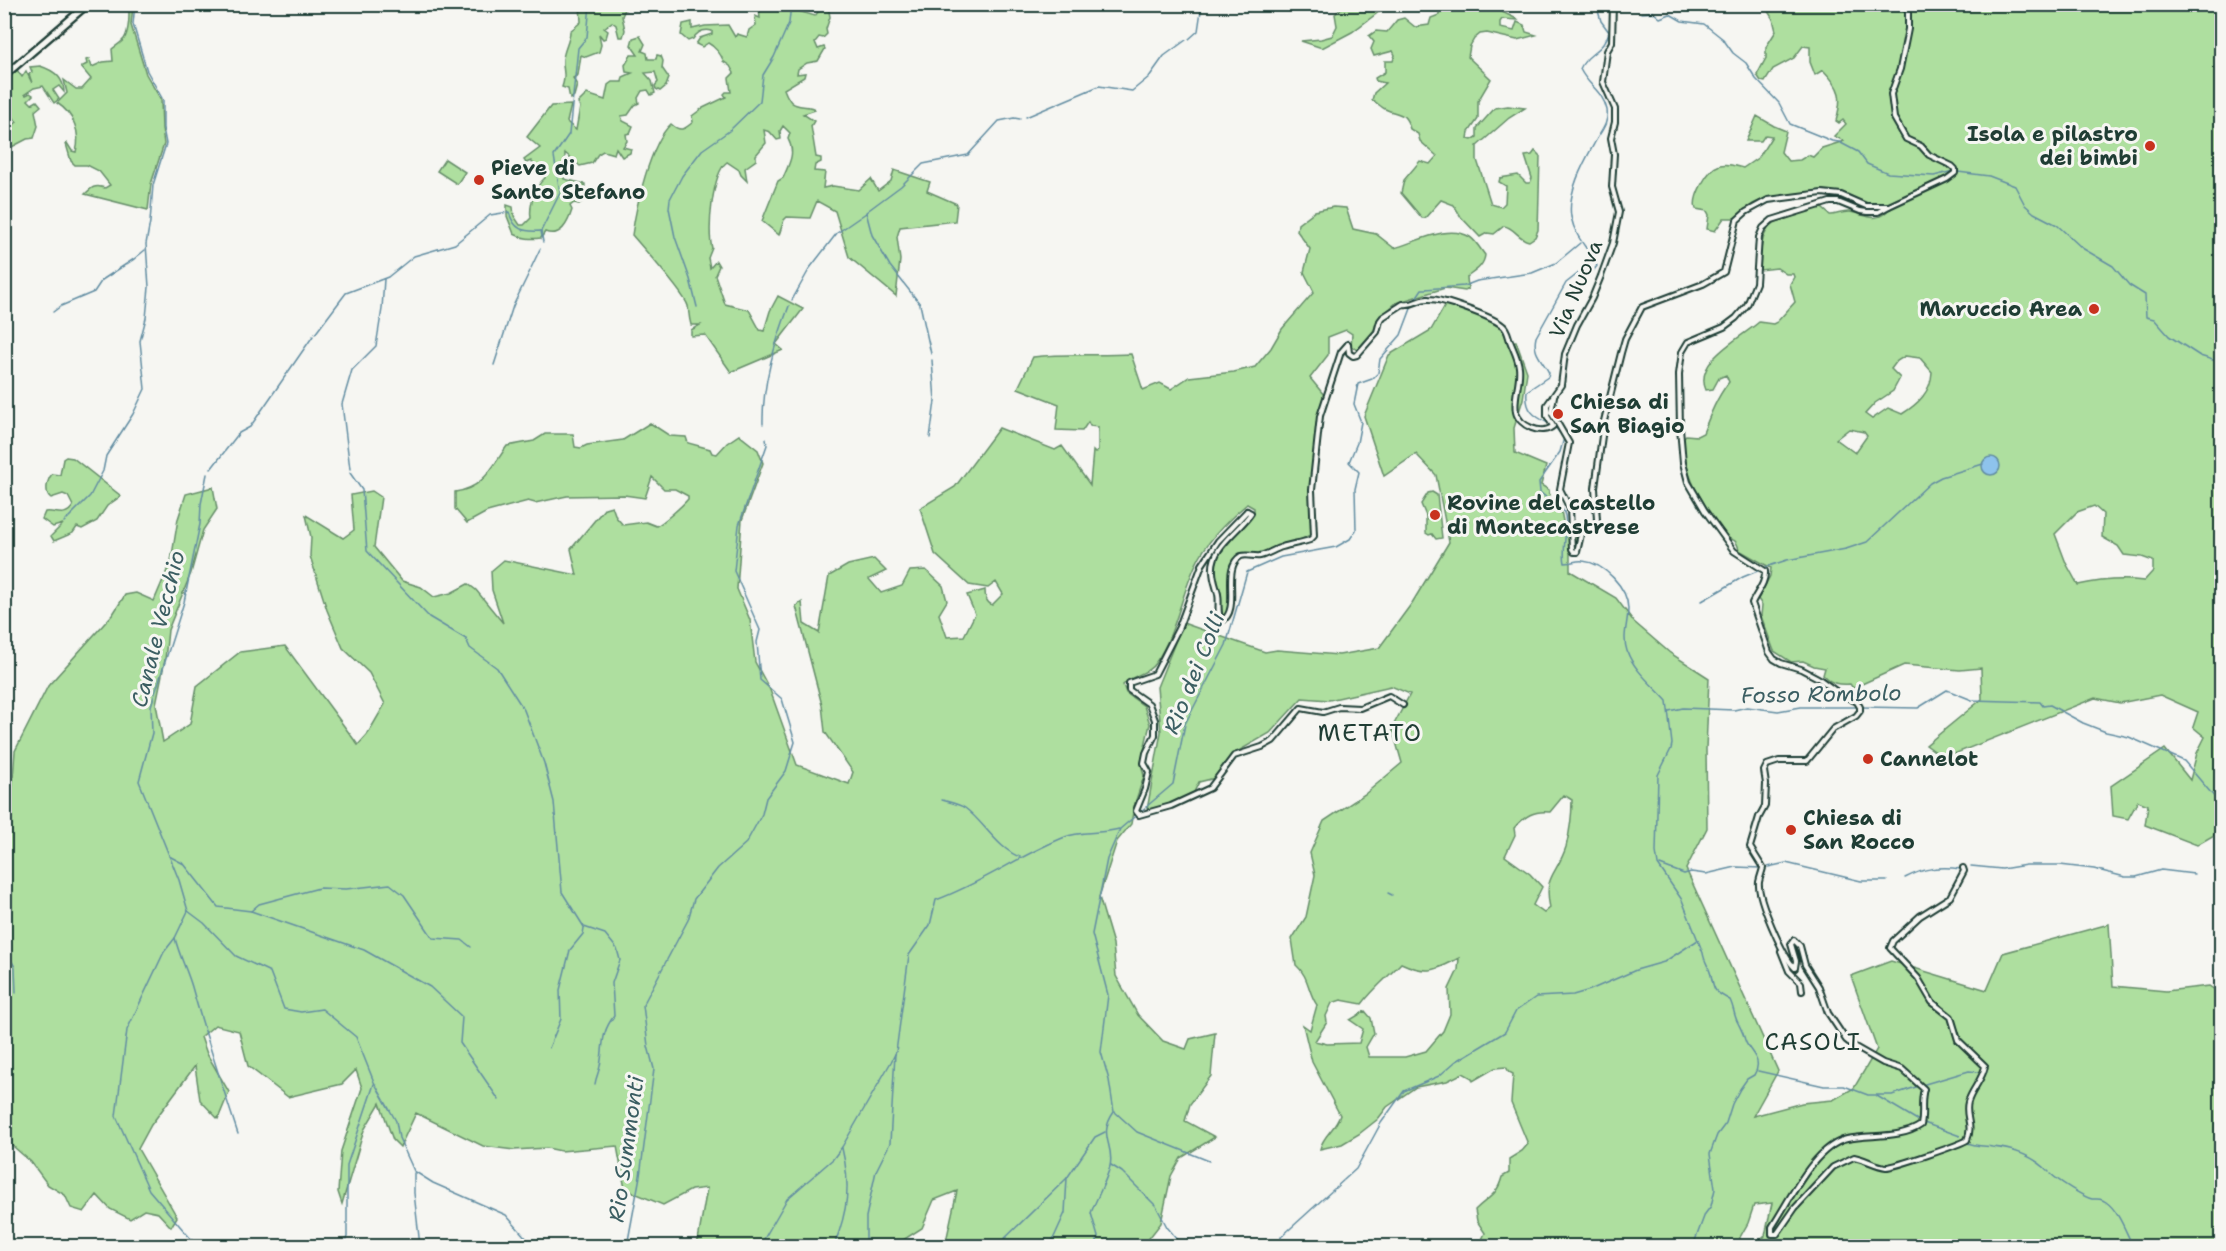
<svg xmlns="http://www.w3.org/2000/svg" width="2226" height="1251" font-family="'Shantell Sans',sans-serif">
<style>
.green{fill:#aedf9f;stroke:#668e6a;stroke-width:1.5;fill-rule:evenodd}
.water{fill:#8ec3ec;stroke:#628da2;stroke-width:1.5}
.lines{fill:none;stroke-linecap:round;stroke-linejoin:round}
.stream{stroke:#628da2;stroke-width:1.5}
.minor-casing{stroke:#1f3d34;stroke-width:8}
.major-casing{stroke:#1f3d34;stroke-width:10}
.minor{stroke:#f6f6f2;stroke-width:4}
.major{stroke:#f6f6f2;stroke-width:5}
.poi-dot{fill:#c8321e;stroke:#f6f6f2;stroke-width:2}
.labels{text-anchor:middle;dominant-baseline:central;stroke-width:6;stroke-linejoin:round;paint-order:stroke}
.poi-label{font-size:21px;font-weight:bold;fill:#1f3d34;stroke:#f6f6f2;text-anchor:start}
.street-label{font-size:21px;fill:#1f3d34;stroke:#f6f6f2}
.water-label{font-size:22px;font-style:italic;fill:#3b5e62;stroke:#f6f6f2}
.quarter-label{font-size:24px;letter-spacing:1.5px;fill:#1f3d34;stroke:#f6f6f2}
</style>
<rect width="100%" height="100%" fill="#f6f6f2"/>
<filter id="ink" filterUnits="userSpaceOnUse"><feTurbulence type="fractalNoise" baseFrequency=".0167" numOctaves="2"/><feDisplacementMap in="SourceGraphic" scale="12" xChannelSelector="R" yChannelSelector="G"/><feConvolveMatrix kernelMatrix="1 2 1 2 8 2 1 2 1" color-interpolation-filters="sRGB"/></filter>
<g filter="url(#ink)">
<g class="green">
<path d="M1431 4 1505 5 1501 9 1502 12 1519 20 1502 19 1500 22V28L1514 31 1517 22 1524 25 1526 32 1536 35 1517 40 1487 33 1480 34 1474 39 1470 46 1468 57 1491 79 1478 101V119L1469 132 1468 139 1472 140 1477 137V128L1495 108 1508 106 1525 108 1509 118 1477 146V160L1491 204 1501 207 1505 203 1506 186 1499 182 1500 178 1518 175 1526 183H1530L1532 178 1525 156 1532 155 1535 151 1540 156 1538 230 1535 237 1529 241C1518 239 1514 227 1504 226L1494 234 1487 233 1480 237 1461 217 1454 205 1441 200 1425 218H1422L1401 193 1404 180 1420 161 1430 164 1437 156 1420 141 1418 134 1410 129C1405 111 1400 116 1385 109 1381 107 1376 102 1372 100L1374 93 1385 83 1376 81 1375 78 1385 72V61H1393L1395 55 1393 51 1374 56 1371 49 1374 42 1369 36 1376 31 1387 32 1397 20 1404 18 1415 27 1429 25 1431 18 1439 15V11L1432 8Z"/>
<path d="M128 5H133L131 25 146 74 161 100 162 129 164 144 151 184 148 210 85 194C91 188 95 184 105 188L110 185 99 171 87 165H75L71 161 66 144 67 143 72 151 76 152C81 133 74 114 57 103L67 93 64 80 76 89H82L91 79 81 67 87 64 86 60 89 59 92 67 103 62 113 61 112 49C116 46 121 43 124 39 129 32 130 13 128 5Z"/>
<path d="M580 5H627L622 16 625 30 623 37H619L616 25 612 22 604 28 608 31 606 38 603 39 599 34 601 45 599 52 586 57 581 55 578 75 573 78 577 85 574 96 570 99 568 89 562 87C567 73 562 72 563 59 564 49 570 41 570 31L581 22Z"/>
<path d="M753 5H799L798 11 815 16 818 12V5H828L830 17 826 29 827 34 823 38 819 37 815 42 818 49 824 47 825 49 818 61 807 63 798 69 797 74 805 73 804 77 784 89C792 110 797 104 814 108L815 110 803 114 814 121 811 126 816 157 821 158V162L815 165 814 171 825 172 823 188 833 186 859 190 871 179 878 191 891 181 894 170 930 182 927 191 957 204 955 221 900 227 897 237 900 260 896 296 849 257 835 211 817 201 810 218 787 217 784 220 779 235 762 221 778 181 783 178C789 164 796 153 788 139L790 133 783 126 780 131 781 139 777 140 770 132 764 130 766 143 756 155V160L745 168 747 181 741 175 739 170 727 162C712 173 707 232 712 248L708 258 710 268 716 261 719 266 715 275 725 304 749 310 760 330 764 331 770 311 778 296 803 309 776 344 783 350 731 372 705 335 691 336V330L700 325H691C689 318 689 313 688 306 685 294 643 248 632 235 636 207 650 143 671 124 680 132 684 130 693 122L692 116 703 108 726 97 724 94 726 92H731L729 78 734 73 730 66 723 61C722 55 714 46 708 43L702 47 696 44 700 38 712 34V31C704 29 698 31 693 39L688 41 681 35 683 24 692 22V29L705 26 728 25 735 37 737 34 747 37 749 30 756 25 755 16 760 18 759 8 756 9Z"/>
<path d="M1346 5H1388L1352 32 1322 48 1301 41 1321 39 1332 36 1337 26 1335 14Z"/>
<path d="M1764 5H2221V831L2197 845 2145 825 2148 805 2138 801 2128 819 2113 816 2111 786 2165 749 2190 780 2197 753 2205 737 2193 727 2198 712 2160 695 2120 703 2095 698 1944 758 1926 745 1982 699 1981 668 1960 670 1904 665 1853 688 1850 684C1839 685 1831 684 1823 675L1825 668 1814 666 1803 661 1791 662 1774 651 1761 616 1762 605 1758 599 1770 576 1771 568 1739 550C1737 541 1735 540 1727 538 1704 504 1684 481 1683 438L1686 435 1697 436 1703 433C1710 415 1717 397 1729 382L1726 375 1719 378 1713 389 1706 390C1693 361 1741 338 1759 322L1773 324 1777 322 1795 302 1790 284 1794 277 1793 274H1786L1777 268 1760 270C1760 218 1773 222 1818 208H1822L1830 215C1836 215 1844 211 1850 212 1867 215 1876 225 1891 207L1889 203H1863L1842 194 1820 191 1766 198 1753 204 1736 218H1724L1715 231 1707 229 1709 215 1707 211 1696 209C1692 198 1707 169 1720 165 1729 163 1735 166 1743 168L1759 157 1772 136 1765 135 1761 141H1746L1757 116 1774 126 1786 131 1781 152 1788 161 1800 160 1808 155 1813 157 1822 148 1844 141 1834 136 1846 124 1843 120 1839 123 1836 121C1843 97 1841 88 1823 70L1815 75 1810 62V47L1803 46 1794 58 1773 69 1765 82 1761 81 1757 75 1766 58V47L1776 31 1773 19ZM1905 356 1920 358 1932 372C1931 392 1918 404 1902 414L1888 408 1872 419 1865 414 1875 403 1893 391 1900 378 1891 369 1897 361ZM1849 429 1864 432 1867 436 1855 453 1836 439ZM2094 506 2103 514 2102 537 2118 546 2124 555 2142 557 2153 561V571L2144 581C2121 578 2100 580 2078 585L2066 563 2055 534 2077 512Z"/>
<path d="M640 36 645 44 642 51 647 53 648 59H656L657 55 661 56 663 61 662 68 669 78 666 86 660 91 656 89 655 86 658 82 655 72 645 73 652 81 655 93 651 95 648 90 642 91 638 98 639 103 635 105 628 115 621 116 623 121 633 126 630 133 626 134 627 141 623 147 631 149 630 153 622 157 616 148 614 154 603 151 598 154 592 163 580 166 565 153 564 179 585 184 584 200 579 204 574 203 570 206 572 210C568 223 561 238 545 232L541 238C531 239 523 239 514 234L507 216V205L513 207 514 216 520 225H524L531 218C529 205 535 186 545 178L531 161 526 163 524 160 540 148 527 137 551 106 571 105 567 122 576 130 580 107 578 103 587 94 605 100 608 85 612 82H622L623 77 632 73 626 72 625 65 631 55H638L631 45 633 38Z"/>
<path d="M40 66C53 70 64 77 64 92L59 86 53 90 59 99 54 103 43 86 34 88 25 94 26 95 30 93 33 95 28 100 32 104 37 101 41 106 35 111 38 126 34 138 27 139 6 150 5 131 17 122 5 106V81L17 70 22 77 26 71 32 83 29 74 32 72 30 67Z"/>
<path d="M445 159 465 172 457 184 437 171Z"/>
<path d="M1333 207 1346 208 1353 229 1376 234 1394 248C1415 243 1448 223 1470 237 1476 241 1481 250 1485 255 1484 266 1475 271 1467 277L1468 289 1465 291 1445 288 1396 303 1377 320 1374 330 1357 350 1351 346 1352 334 1346 330 1328 337V355L1310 378 1324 395C1310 442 1313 485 1311 534 1299 542 1267 552 1252 554 1247 554 1243 552 1238 555 1235 557 1232 562 1230 567 1225 582 1233 606 1223 618L1215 567 1219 555 1254 512V508L1247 504C1228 520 1207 540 1196 564 1181 595 1176 633 1156 662 1148 675 1132 674 1123 685L1126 693 1144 706 1150 724 1141 763 1144 776 1134 806 1131 824 1117 841 1099 897 1113 944 1116 976 1138 1015 1163 1041 1186 1049 1190 1039 1215 1033 1211 1076 1190 1104 1185 1121 1215 1137 1181 1158 1171 1176 1161 1223 1143 1246H945L957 1191 934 1200 922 1228 903 1240 905 1246H697L707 1188 691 1190 663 1205 625 1189 617 1146 561 1151 547 1148 514 1150 483 1146 416 1113 400 1147 393 1140 380 1103 364 1130 342 1204 338 1192 341 1151 362 1088 356 1070 342 1084 288 1097 248 1066 239 1031 215 1025 201 1037 207 1054 229 1092 218 1119 200 1100 195 1066 151 1125 138 1149 177 1217 171 1227 158 1213 144 1210 130 1219 110 1209 97 1195 84 1212 71 1208 65 1195 48 1185 31 1162 7 1141 4 1106V823L11 806 15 751 48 686 113 614 125 595 136 593 154 601 171 561 178 519 186 494 213 487 217 509 203 530 191 573 168 630 165 660 156 704 163 742 190 724 197 686 240 652 285 646 358 745 367 735 385 704 369 673 343 648 327 610 310 556 311 537 306 515 343 538 354 530 351 495 372 491 381 497 374 547 402 581 421 587 434 597 451 593 468 584 476 590 503 623 492 590 491 571 504 560 577 575 571 549 605 508 612 506 616 517 623 525 646 522 656 526C662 524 683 505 688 499V496L675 489H664L652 477 645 498 624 495 567 496 535 503 528 501 487 512 467 523 455 509V492C484 488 492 467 507 446L534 441 545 434H573L575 447 581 448 587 445 623 440 650 423 670 436 686 437 688 443 710 449 712 453 717 454 727 443 739 435 758 450 763 463 742 520 737 589 750 620 755 662 770 690 797 765 849 784 853 772 825 732 822 705 796 606 802 602 804 624 819 633 829 576 848 565 874 559 886 571 869 579 881 593 902 586 910 571 926 570 943 586 947 601 939 614 947 637 964 636 975 614 967 595 985 590C985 597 986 602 992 605L1003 594 996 582 988 588 969 585 935 554 920 508 955 487 999 428 1055 450 1062 446 1090 485 1093 451 1095 453 1098 451V427L1090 426 1088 422 1082 431 1056 430 1059 404 1018 388 1033 357C1065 353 1098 356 1131 354L1143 390 1160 383 1171 389 1189 377 1234 372 1255 367 1271 348 1282 329 1314 292 1304 272 1310 249 1297 231 1298 224 1315 211Z"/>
<path d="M1446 304 1495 322 1508 333V341H1516L1527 372 1523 399 1514 428 1515 453 1546 466 1541 485 1549 490 1550 499 1560 505 1564 527H1574L1578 542 1570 553V571L1616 598 1634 622 1670 653 1709 678 1706 749 1707 828 1686 869 1778 1071 1753 1116 1802 1103 1833 1100 1854 1088 1877 1049 1851 976 1891 961 1987 990 2003 953 2109 924 2113 986 2166 991 2209 986 2221 994V1246H1754L1765 1236 1772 1203 1754 1205 1748 1223 1735 1246H1479L1485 1233 1477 1221 1475 1210C1488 1197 1497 1196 1502 1177L1509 1173V1159L1522 1151 1528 1144 1511 1103 1513 1074 1509 1072 1506 1067 1495 1068 1473 1081 1472 1078 1463 1073 1447 1081 1416 1087 1387 1107 1378 1119 1359 1134 1342 1144 1320 1149C1323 1135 1336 1129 1340 1115L1312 1062 1303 1025 1310 1030 1317 1005C1308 993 1309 976 1296 965L1292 939 1306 917 1315 875 1310 853 1324 821 1365 794 1402 763 1392 728 1410 694 1391 686 1329 700 1302 698 1270 733 1240 750 1215 778 1199 782 1193 794 1160 808 1147 810 1161 732 1157 687 1183 623 1265 652 1277 650 1339 655 1379 648 1412 603 1449 542 1436 475 1416 454 1384 476 1364 416 1389 355 1431 330ZM1564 795 1572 800C1572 816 1570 831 1566 847 1557 875 1543 875 1550 908L1544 913 1533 905 1542 887 1530 874 1505 856 1515 835 1514 828C1525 816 1534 810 1550 812ZM1459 958 1458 970 1449 989 1450 1014 1443 1031 1426 1051 1405 1057H1369L1366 1047 1374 1033 1371 1018 1365 1011 1350 1020 1363 1029 1359 1043 1327 1044 1315 1041 1327 1022 1326 1016 1332 1003 1341 1000 1362 1004C1373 989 1388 977 1401 963 1427 975 1435 971 1459 958Z"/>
<path d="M66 457 73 458 121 496 107 506 97 521 82 529 77 527 73 533 54 541 51 536 63 524 53 527 42 519 45 512C55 510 65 519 73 506L68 496 63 494 51 498C44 493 47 480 52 474L60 475 63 459Z"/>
<path d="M1432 492 1437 495 1442 538 1436 539 1432 534 1429 535 1426 533V516L1421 504 1428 493Z"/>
</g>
<circle class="water" cx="1991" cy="466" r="9"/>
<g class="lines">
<g class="stream">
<path d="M1641 13 1653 12 1660 18 1670 14 1682 21 1704 24 1723 39 1733 53 1746 63 1756 79 1779 103 1790 124 1832 141 1839 142 1858 152 1867 164 1888 173 1934 176 1953 171"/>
<path d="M1189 39 1198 31 1202 4"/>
<path d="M1026 117 1099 86 1132 91 1149 77 1164 56 1186 40"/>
<path d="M1958 172 1989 176 2015 186 2025 205 2034 213 2057 225 2082 248 2113 266 2129 285 2145 295 2146 317 2154 319 2169 336 2200 356 2216 361 2222 360"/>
<path d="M543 242 541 231 560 193 554 156 569 134 578 48 587 37 590 4"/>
<path d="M531 268 540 249"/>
<path d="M792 300 810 268 837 233 866 213"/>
<path d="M1414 301 1422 289H1425L1464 286 1477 281 1532 273 1556 263 1580 243"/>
<path d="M697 307 690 279 675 237 669 208 670 199 682 176 702 150 729 131 760 101 763 75 774 57 789 23 791 4"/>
<path d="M53 312 61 306 94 292 102 280 134 259 145 250"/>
<path d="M315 334 346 293 388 277 414 256 455 244 490 215 509 212C514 230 523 232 541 231"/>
<path d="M931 354 920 304 890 266 872 235 866 212 901 186 923 164 968 155 999 121 1014 118 1020 119"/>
<path d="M494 365 513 306 530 271"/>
<path d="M763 424C762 384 775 343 789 306"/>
<path d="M1550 424C1533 416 1525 410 1527 391L1548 377 1549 373C1543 360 1532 354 1536 337L1566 283 1580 272 1593 271 1597 266C1588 247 1576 240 1571 217 1567 193 1583 164 1594 144 1600 132 1609 124 1607 110 1603 91 1588 86 1580 69 1586 53 1604 52 1609 32L1601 21 1596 4"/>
<path d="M1554 426 1564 438 1560 452 1539 482 1540 492C1546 499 1554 500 1560 506 1572 517 1561 547 1565 563 1570 563 1578 560 1583 561 1604 563 1628 588 1628 609 1628 623 1622 636 1627 651 1634 671 1654 686 1667 701L1672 744 1671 749 1658 775 1656 852 1658 865 1682 900 1703 953C1704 961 1709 967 1711 975 1714 992 1715 992 1730 1000 1734 1008 1734 1016 1738 1023 1742 1031 1743 1032 1745 1040 1749 1053 1764 1059 1754 1075L1747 1079 1740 1089 1732 1104 1726 1123 1717 1135 1710 1154 1715 1189 1711 1206 1705 1214 1693 1246"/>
<path d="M930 438 935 401 932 360"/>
<path d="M211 469 239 433 250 427 313 336"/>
<path d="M350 469 342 404 352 370 376 346 382 309 384 279"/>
<path d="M350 473 362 490 367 551 429 617 466 639 470 648 497 668 524 710 544 763 554 802 562 892 584 927 605 934 617 949 620 960 612 983 614 1016C600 1034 604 1046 600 1066 599 1072 596 1077 595 1084"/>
<path d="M64 522 90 496 103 471 106 456 133 414 145 389 140 341 146 318 149 287 146 244 150 222 153 185 166 144 163 128V100L147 71 133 24 135 4"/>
<path d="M1766 567 1787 560 1846 549 1867 542 1930 483 1941 477 1983 464"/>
<path d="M1702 601 1743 577 1760 570"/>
<path d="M1862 707 1918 708 1947 690 1972 700 2040 702 2043 706 2050 705 2083 723 2106 732 2129 737 2184 761 2222 806"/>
<path d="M1669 711 1683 708 1734 710 1747 707 1778 711 1801 707H1857"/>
<path d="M942 800C949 802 959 804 965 808 985 823 997 849 1022 858"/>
<path d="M169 856 184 864 218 907 251 911 364 950 430 987 462 1017 460 1043 499 1100"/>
<path d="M1660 865 1684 874 1691 872 1706 874 1736 867 1761 868"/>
<path d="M1971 866 2002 869 2026 865H2060L2094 869 2125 877H2136L2161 870 2194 874"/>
<path d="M1768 867 1786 863 1861 881H1887"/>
<path d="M1905 878C1924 868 1940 866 1961 869"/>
<path d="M1388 893 1392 895"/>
<path d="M188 911 204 923 236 956 270 972 284 1009 301 1012 322 1009 356 1037 374 1082 396 1121 399 1138 414 1171 433 1183 506 1215 533 1246"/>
<path d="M251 911 259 904 319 888 346 889 390 884 404 895 433 938 462 940 471 947"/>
<path d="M175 938C179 955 187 970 192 987 206 1037 222 1085 238 1134"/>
<path d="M4 948 15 967 16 993"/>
<path d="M549 1048 561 1019 560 990 570 950 583 934 584 928"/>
<path d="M1758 1071 1824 1086H1844L1868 1095H1892L1919 1086"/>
<path d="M1986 1072H1987"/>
<path d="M1925 1084 1969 1071 1979 1072"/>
<path d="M1877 1096 1919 1121"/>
<path d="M1115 1112 1137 1132 1209 1161"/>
<path d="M1924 1123 1960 1136"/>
<path d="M1968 1143C1975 1146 1984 1146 1992 1147 2014 1149 2034 1156 2049 1172"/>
<path d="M1111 1165 1122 1172 1156 1206 1167 1227 1183 1246"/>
<path d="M414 1173V1193L420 1246"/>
<path d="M2051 1174C2057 1180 2085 1198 2092 1199 2098 1199 2100 1198 2106 1202 2119 1211 2126 1233 2133 1246"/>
<path d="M197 1246 149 1190 116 1116 127 1030 164 952 175 938 188 911 179 880 139 781 152 733 151 706 184 602 200 524 201 504 207 474"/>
<path d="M343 1246 347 1237V1165L374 1084"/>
<path d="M627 1246 640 1176 654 1069 648 1046 643 1005 688 920 694 899 718 868 746 843 762 814 766 798 786 771 795 742 782 699 760 680 757 642 760 630 734 571 739 525 767 445 766 439"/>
<path d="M760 1246 787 1199 833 1159 842 1147 891 1062 896 1052 909 955 930 925 936 900C982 883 1020 855 1065 837 1079 831 1102 834 1119 829"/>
<path d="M834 1246C848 1210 851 1186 842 1148"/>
<path d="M866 1246V1217L876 1171 890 1143 895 1054"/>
<path d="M997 1246 1067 1178"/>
<path d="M1050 1246 1065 1213 1067 1178 1095 1137 1105 1132"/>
<path d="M1096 1246 1098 1237 1091 1213C1096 1199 1107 1180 1110 1166 1115 1145 1097 1136 1114 1112L1109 1080 1101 1052 1108 995 1092 934 1107 859 1120 829 1173 784 1185 724 1226 645 1247 572 1281 557 1336 547 1350 539 1356 530 1355 489 1359 472 1349 462 1357 443 1361 422 1354 404 1358 384 1372 379 1378 373 1380 359 1401 335 1412 306"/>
<path d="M1281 1246V1237L1356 1169 1381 1123 1404 1091 1439 1076 1455 1062 1505 1032 1516 1011 1536 997 1573 995 1590 990 1636 970 1664 962 1698 940"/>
</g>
<g class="minor-casing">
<g id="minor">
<path d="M1889 206 1947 179 1955 173V169L1952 166 1929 155 1921 146 1906 139 1894 118 1891 94 1900 69 1908 29V12L1904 4"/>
<path d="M1348 344 1349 353 1353 356 1357 355 1377 332 1380 321 1383 317 1403 304C1416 306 1418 298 1429 299 1443 299 1490 316 1502 325 1507 328 1508 335 1510 341 1513 349 1518 358 1519 367 1521 382 1513 397 1516 412 1519 426 1542 436 1553 426L1547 416V405L1561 385 1565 354 1577 325 1592 298 1601 276 1613 243 1619 212 1612 187 1614 154 1611 138 1615 122V109L1603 82 1607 51 1612 42 1613 4"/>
<path d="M1554 396 1551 412 1569 443 1560 489 1570 509 1572 549 1574 552H1577L1582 530 1594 525 1597 520 1595 488 1604 421 1621 353 1625 339 1642 307 1703 284 1724 272 1737 220 1746 212 1768 200 1822 193 1841 195 1866 206H1889L1878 212H1867L1860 211 1838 202H1830L1772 220 1763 228 1759 237 1756 283 1747 305 1736 318 1724 327 1688 342 1682 352 1679 374 1680 428 1683 463 1688 482 1705 511 1734 551 1765 571C1766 583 1757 592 1752 603L1769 652 1774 659 1781 663 1801 669 1818 678 1840 694 1857 702 1860 707V711L1856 716 1833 729 1807 761H1779L1767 765 1764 771 1766 784 1765 806 1759 817 1750 847 1763 868C1762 872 1760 877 1759 882 1757 897 1783 957 1795 968L1796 961 1791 944 1794 940 1800 946 1805 965 1819 987 1828 1013 1846 1040 1855 1047 1883 1063 1902 1069 1924 1089C1920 1103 1924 1112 1921 1125 1901 1139 1870 1134 1847 1139 1814 1146 1790 1200 1772 1227V1234H1777L1795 1208 1833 1167 1854 1157C1865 1159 1876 1166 1886 1167 1892 1168 1962 1144 1967 1140 1974 1125 1964 1116 1968 1102 1972 1089 1983 1079 1985 1066L1958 1040 1951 1017 1932 1002 1918 978 1890 948 1893 941 1920 916 1950 897 1964 871 1963 868"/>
<path d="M1247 511 1218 541 1202 565 1179 627 1155 674 1129 683V690L1149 704 1155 720V735L1146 753 1144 763 1149 772 1145 789 1136 811 1139 815 1171 806 1210 788 1234 756 1262 747 1273 741 1301 708 1323 712 1339 707 1360 708 1389 696 1403 705"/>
<path d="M1247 511 1251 513C1239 532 1211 546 1213 571 1213 579 1216 586 1218 594 1220 603 1216 614 1222 621 1242 609 1220 568 1241 556 1247 554 1254 557 1260 556 1268 554 1275 549 1282 547 1291 544 1301 543 1310 540L1314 536 1312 490 1320 416 1341 352 1348 344"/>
<path d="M1781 951 1789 971 1801 983 1802 991"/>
</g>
</g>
<g class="major-casing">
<path id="major" d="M4 76 88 4"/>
</g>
<use href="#minor" class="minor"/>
<use href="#major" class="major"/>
</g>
</g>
<g class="poi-dot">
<circle cx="2150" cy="146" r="6"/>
<circle cx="479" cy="180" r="6"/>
<circle cx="2094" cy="309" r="6"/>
<circle cx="1558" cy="414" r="6"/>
<circle cx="1435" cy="515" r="6"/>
<circle cx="1868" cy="759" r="6"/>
<circle cx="1791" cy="830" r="6"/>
</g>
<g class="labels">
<g class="poi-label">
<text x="2138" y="134" text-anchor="end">Isola e pilastro<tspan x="2138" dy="24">dei bimbi</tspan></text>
<text x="491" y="168">Pieve di<tspan x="491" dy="24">Santo Stefano</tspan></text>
<text x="2082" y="309" text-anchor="end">Maruccio Area</text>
<text x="1570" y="402">Chiesa di<tspan x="1570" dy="24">San Biagio</tspan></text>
<text x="1447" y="503">Rovine del castello<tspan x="1447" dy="24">di Montecastrese</tspan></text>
<text x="1880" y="759">Cannelot</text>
<text x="1803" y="818">Chiesa di<tspan x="1803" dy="24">San Rocco</tspan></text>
</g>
<g class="street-label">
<text transform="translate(1576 289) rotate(-67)">Via Nuova</text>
</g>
<g class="water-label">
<text transform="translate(158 629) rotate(-76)">Canale Vecchio</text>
<text transform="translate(1194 673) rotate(-68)">Rio dei Colli</text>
<text transform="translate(1821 694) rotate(-1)">Fosso Rombolo</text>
<text transform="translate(626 1149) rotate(-82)">Rio Summonti</text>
</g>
<g class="quarter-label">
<text x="1370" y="733">METATO</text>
<text x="1813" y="1042">CASOLI</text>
</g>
</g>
<rect width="2226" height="1251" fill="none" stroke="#f6f6f2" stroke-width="24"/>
<rect x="12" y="12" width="2202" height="1227" fill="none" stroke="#1f3d34" stroke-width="2" filter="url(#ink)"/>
</svg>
